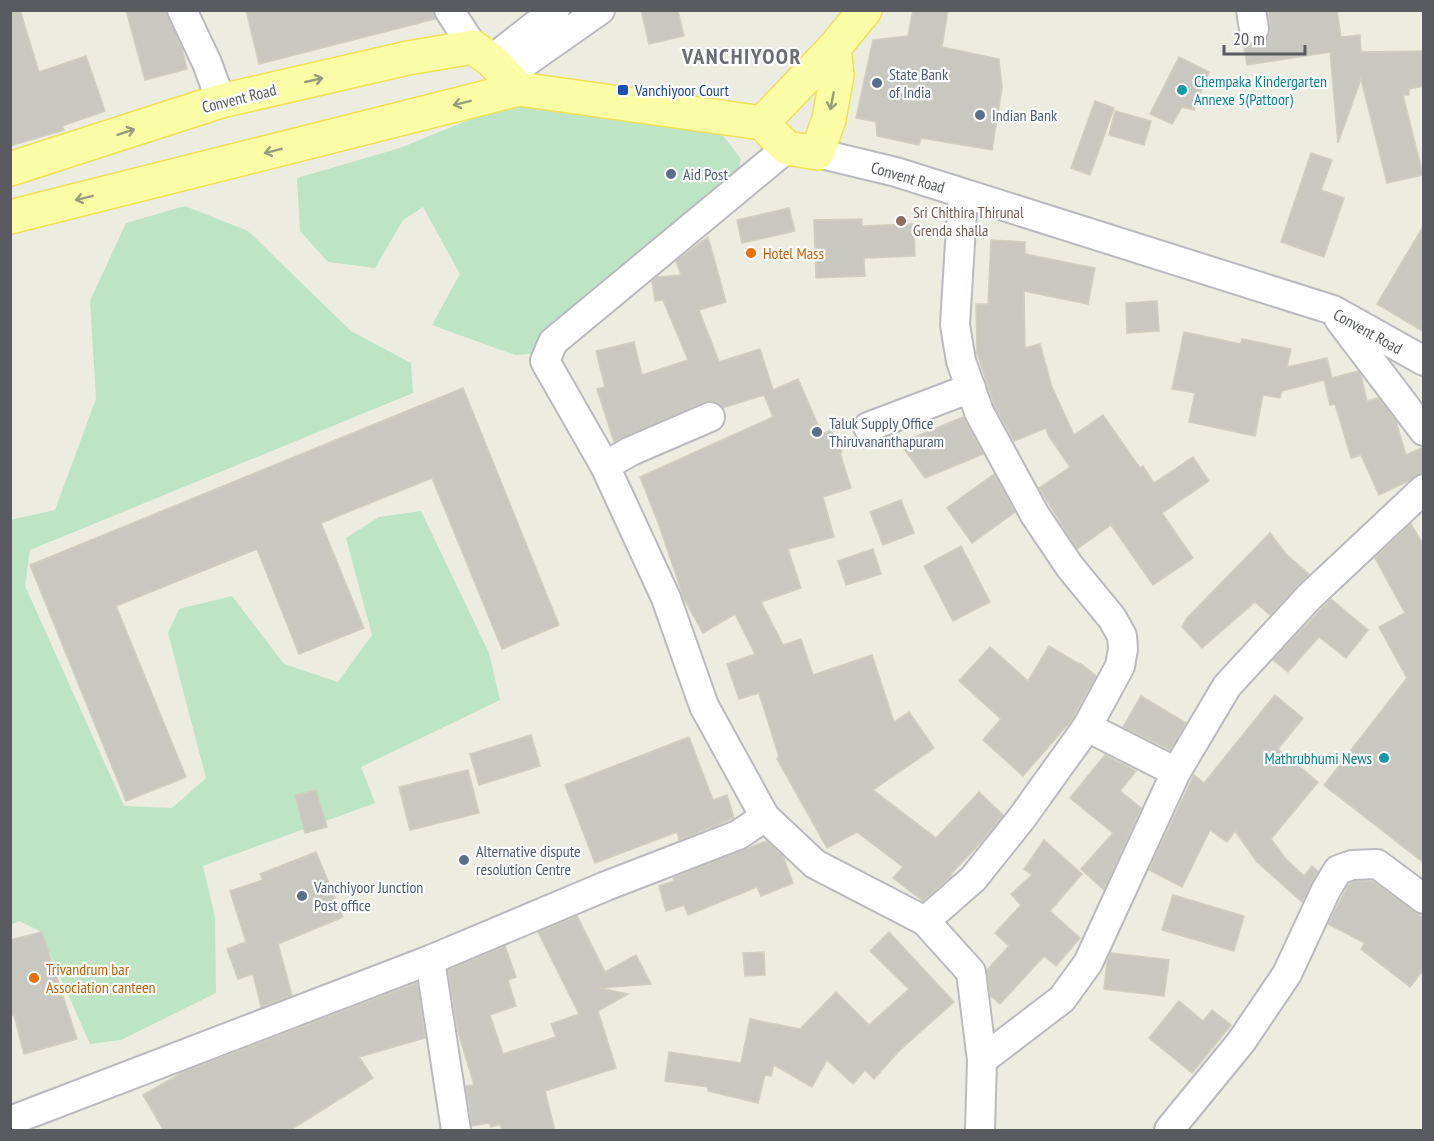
<svg xmlns="http://www.w3.org/2000/svg" width="1434" height="1141" font-family="'PT Sans Narrow',sans-serif">
<style>
.green{fill:#bde4c5}
.building{fill:#c9c8c0;stroke:#d1cebf;stroke-width:1.5}
.lines{fill:none;stroke-linecap:round;stroke-linejoin:round}
.minor-casing{stroke:#b9babf;stroke-width:32}
.major-casing{stroke:#eee158;stroke-width:36}
.minor{stroke:#fff;stroke-width:28}
.major{stroke:#fafda5;stroke-width:33}
.oneway{stroke:#999c7c}
.service-dot{fill:#5c6f8a;stroke:#fff;stroke-width:2}
.transit-dot{fill:#1a4fb4;stroke:#fff;stroke-width:2}
.culture-dot{fill:#0f9aa8;stroke:#fff;stroke-width:2}
.education-dot{fill:#8d6e63;stroke:#fff;stroke-width:2}
.food-dot{fill:#e8710a;stroke:#fff;stroke-width:2}
.labels{text-anchor:middle;dominant-baseline:central;stroke-width:4.5;stroke-linejoin:round;paint-order:stroke}
.service-label{font-size:16px;fill:#4e5e75;stroke:#fff;text-anchor:start}
.culture-label{font-size:16px;fill:#0d838f;stroke:#fff;text-anchor:start}
.transit-label{font-size:16px;fill:#164399;stroke:#fff;text-anchor:start}
.street-label{font-size:16px;fill:#595b61;stroke:#fff}
.education-label{font-size:16px;fill:#785e54;stroke:#fff;text-anchor:start}
.food-label{font-size:16px;fill:#c56008;stroke:#fff;text-anchor:start}
.district-label{font-size:22px;font-weight:bold;letter-spacing:1.5px;fill:#6a6d73;stroke:#fff}
</style>
<rect width="100%" height="100%" fill="#ecece1"/>
<g class="green">
<path d="M513 102 718 129 741 159 736 178 558 352 515 355 432 325 460 274 423 207 403 220 375 268 328 262 300 231 297 178 400 148Z"/>
<path d="M185 206 248 231 351 331 411 363 413 393 30 550 25 586 124 806 172 808 206 778 168 633 179 609 232 596 284 664 338 682 372 635 346 538 379 517 421 511 489 653 500 700 361 767 375 803 203 866 215 917 216 993 121 1040 90 1044 40 931 19 921 11 925 10 520 55 510 96 399 90 301 126 223Z"/>
</g>
<g class="building">
<path d="M10 10H20L39 72 86 56 105 111 62 126 64 130 10 146Z"/>
<path d="M126 10H166L182 48 187 69 145 80Z"/>
<path d="M246 10H433L435 19 259 64Z"/>
<path d="M641 10 678 11 684 36 649 44Z"/>
<path d="M913 10H948L942 47 999 59 1002 88 992 150 921 138 919 145 877 136 876 122 856 118 873 40 908 36Z"/>
<path d="M1268 10H1337L1341 37 1360 35 1361 52 1424 51V86L1409 89V95H1403L1423 175 1387 183 1361 79 1338 143 1330 52 1247 65 1243 41 1249 45H1256L1265 41 1270 34V27Z"/>
<path d="M1179 57 1209 72 1194 110 1182 107 1172 124 1150 114Z"/>
<path d="M1095 101 1114 108 1090 175 1071 168Z"/>
<path d="M1115 111 1151 121 1144 145 1109 135Z"/>
<path d="M1311 153 1332 160 1321 190 1344 198 1324 257 1281 242Z"/>
<path d="M789 208 795 231 742 243 737 220Z"/>
<path d="M862 219V226L914 224 915 256 864 258 865 276 816 278 814 220Z"/>
<path d="M1424 225V332L1377 304Z"/>
<path d="M708 237 726 302 699 310 719 362 760 349 773 390 798 379 822 434 831 430 842 452 840 453 851 488 823 497 834 537 788 549 801 588 761 602 783 645 801 639 813 675 872 655 894 722 909 712 934 748 873 790 936 838 979 792 1003 815 983 840 951 874 952 875 923 901 893 878 903 867 857 832 827 848 777 759 779 757 759 693 739 699 727 664 755 654 735 614 703 633 684 599 659 525 640 477 773 417 764 395 723 408 719 403 712 401 703 402 614 442 597 389 605 387 596 351 634 342 642 375 688 360 663 300 655 301 652 281 657 277 681 275 676 261Z"/>
<path d="M991 240 1025 242V254L1095 268 1088 304 1024 291 1025 348 1040 344 1052 387 1074 435 1103 415 1140 468 1143 466 1154 483 1193 457 1209 481 1162 513 1193 558 1153 585 1111 525 1077 549 1039 488 1070 467 1048 435 1046 428 1014 441 994 405 977 353 976 304H988Z"/>
<path d="M1157 301 1159 331 1127 333 1126 303Z"/>
<path d="M1184 332 1241 344 1242 339 1291 349 1287 367 1327 358 1332 378 1358 371 1361 375 1367 401 1378 398 1396 421 1406 455 1424 447V473H1420L1408 481 1379 495 1361 455 1351 458 1335 404 1330 405 1324 380 1282 391 1280 398 1263 395 1255 436 1189 422 1195 393 1172 389Z"/>
<path d="M463 388 559 625 502 649 432 478 321 523 364 628 299 654 257 549 116 606 186 777 126 801 30 565Z"/>
<path d="M963 417 983 454 925 478 900 443Z"/>
<path d="M994 474 1015 512 972 543 947 508Z"/>
<path d="M901 500 914 533 883 545 870 512Z"/>
<path d="M1411 524 1424 546V863L1324 785 1407 678 1379 627 1405 613 1375 558Z"/>
<path d="M1270 533 1286 554 1309 574 1270 615 1255 602 1202 648 1182 627 1187 618Z"/>
<path d="M961 546 990 602 953 621 924 566Z"/>
<path d="M873 549 881 574 846 585 838 561Z"/>
<path d="M1331 599 1368 630 1346 658 1319 637 1288 672 1273 660Z"/>
<path d="M1049 646 1079 664 1080 663 1096 676 1071 721 1023 776 983 740 1001 719 959 681 990 647 1028 681Z"/>
<path d="M1275 695 1303 718 1278 749 1318 782 1271 839 1286 859 1304 876 1312 866 1318 871 1302 902 1257 862 1235 831 1227 842 1210 830 1182 887 1149 870 1194 775 1204 783Z"/>
<path d="M1141 696 1186 723 1170 750 1123 727Z"/>
<path d="M531 735 540 766 479 785 470 754Z"/>
<path d="M689 737 713 800 727 795 734 818 679 840 677 832 595 863 565 785Z"/>
<path d="M1105 755 1136 771 1120 791 1141 808 1104 890 1081 869 1113 833 1070 798Z"/>
<path d="M468 770 479 813 410 830 399 787Z"/>
<path d="M316 790 327 827 305 833 295 795Z"/>
<path d="M1044 840 1082 874 1050 911 1080 938 1056 966 1044 956 1000 1004 991 996 987 970 1009 946 995 933 1021 905 1011 894 1032 875 1024 869Z"/>
<path d="M766 841 783 856 793 883 761 896 757 887 688 915 684 905 666 911 659 886 674 881 673 878Z"/>
<path d="M316 852 343 917 278 944 292 995 261 1007 253 974 238 979 227 949 246 942 230 891 263 880 260 874Z"/>
<path d="M1355 881H1372L1424 918V969L1410 987 1361 949 1365 943 1328 924 1349 884Z"/>
<path d="M1173 895 1244 916 1234 951 1162 930Z"/>
<path d="M577 916 605 972 636 955 651 984 600 988 628 994 598 1011 616 1068 545 1091 555 1131H502L500 1124 491 1127 489 1123 472 1126 466 1086 474 1085 458 1032 448 970 505 946 516 977 508 980 516 1006 490 1015 503 1054 556 1037 551 1024 579 1014 538 932Z"/>
<path d="M42 932 77 1039 24 1054 14 1015 10 1016V940Z"/>
<path d="M889 932 954 1002 900 1050 874 1079 865 1070 853 1084 827 1060 812 1087 774 1065 771 1076 765 1075 758 1103 708 1091V1087L665 1081 669 1052 741 1063 750 1019 800 1029 836 992 869 1025 909 989 870 951Z"/>
<path d="M764 952 765 975 745 976 743 953Z"/>
<path d="M1111 953 1169 960 1164 996 1104 989 1107 962Z"/>
<path d="M417 983 425 1038 359 1057 373 1078 289 1131H164L143 1095 183 1072Z"/>
<path d="M1179 1001 1203 1021 1212 1010 1231 1025 1192 1073 1149 1038Z"/>
</g>
<g class="lines">
<g class="minor-casing">
<g id="minor">
<path d="M182 10 207 63 221 101"/>
<path d="M449 10 473 47"/>
<path d="M1251 10 1254 29"/>
<path d="M491 60 555 10"/>
<path d="M506 76 600 10"/>
<path d="M787 148 553 342 545 361 605 466 666 598 704 706 765 817 815 864 925 921"/>
<path d="M817 153 896 172 1333 310 1424 361"/>
<path d="M963 194 955 325 961 361 979 412 1035 515 1070 567 1112 618 1122 636 1123 649 1120 666 1087 727 1021 819 973 879 925 921 971 972 982 1060 980 1130"/>
<path d="M1339 319 1424 431"/>
<path d="M868 427 971 388"/>
<path d="M605 466 631 451 710 417"/>
<path d="M1087 727 1176 772"/>
<path d="M430 960 456 1130"/>
<path d="M982 1060 1062 999 1088 963 1176 772 1227 686 1309 597 1424 489"/>
<path d="M10 1121 430 960 606 886 738 835 765 817"/>
<path d="M1169 1130 1241 1042 1287 974 1326 890 1338 870 1352 865 1377 864 1424 899"/>
</g>
</g>
<g class="major-casing">
<g id="major">
<path d="M762 123 834 48 865 10"/>
<path d="M10 169 221 101 408 58 473 47 491 60 519 89"/>
<path d="M10 217 519 89 762 123 787 148 817 153 829 119 837 75 834 48"/>
</g>
</g>
<use href="#minor" class="minor"/>
<use href="#major" class="major"/>
</g>
<defs><path id="oneway-shaft" d="M-6 0H5M1.5-3L5.5 0L1.5 3" fill="none" stroke-width="1.6" stroke-linecap="round" stroke-linejoin="round" transform="scale(1.5)"/></defs>
<g class="oneway">
<use href="#oneway-shaft" transform="translate(314 80) rotate(-13)"/>
<use href="#oneway-shaft" transform="translate(832 101) rotate(101)"/>
<use href="#oneway-shaft" transform="translate(462 103) rotate(166)"/>
<use href="#oneway-shaft" transform="translate(126 132) rotate(-18)"/>
<use href="#oneway-shaft" transform="translate(273 151) rotate(166)"/>
<use href="#oneway-shaft" transform="translate(84 198) rotate(166)"/>
</g>
<g class="service-dot">
<circle cx="877" cy="83" r="6"/>
<circle cx="980" cy="115" r="6"/>
<circle cx="671" cy="174" r="6"/>
<circle cx="817" cy="432" r="6"/>
<circle cx="464" cy="860" r="6"/>
<circle cx="302" cy="896" r="6"/>
</g>
<rect class="transit-dot" x="617" y="84" width="12" height="12" rx="3"/>
<g class="culture-dot">
<circle cx="1182" cy="90" r="6"/>
<circle cx="1384" cy="758" r="6"/>
</g>
<circle class="education-dot" cx="901" cy="221" r="6"/>
<g class="food-dot">
<circle cx="751" cy="253" r="6"/>
<circle cx="34" cy="978" r="6"/>
</g>
<g class="labels">
<g class="service-label">
<text x="889" y="74">State Bank<tspan x="889" dy="18">of India</tspan></text>
<text x="992" y="115">Indian Bank</text>
<text x="683" y="174">Aid Post</text>
<text x="829" y="423">Taluk Supply Office<tspan x="829" dy="18">Thiruvananthapuram</tspan></text>
<text x="476" y="851">Alternative dispute<tspan x="476" dy="18">resolution Centre</tspan></text>
<text x="314" y="887">Vanchiyoor Junction<tspan x="314" dy="18">Post office</tspan></text>
</g>
<g class="culture-label">
<text x="1194" y="81">Chempaka Kindergarten<tspan x="1194" dy="18">Annexe 5(Pattoor)</tspan></text>
<text x="1372" y="758" text-anchor="end">Mathrubhumi News</text>
</g>
<g class="transit-label">
<text x="635" y="90">Vanchiyoor Court</text>
</g>
<g class="street-label">
<text transform="translate(239 98) rotate(-14)">Convent Road</text>
<text transform="translate(908 177) rotate(16)">Convent Road</text>
<text transform="translate(1368 331) rotate(29)">Convent Road</text>
</g>
<g class="education-label">
<text x="913" y="212">Sri Chithira Thirunal<tspan x="913" dy="18">Grenda shalla</tspan></text>
</g>
<g class="food-label">
<text x="763" y="253">Hotel Mass</text>
<text x="46" y="969">Trivandrum bar<tspan x="46" dy="18">Association canteen</tspan></text>
</g>
<g class="district-label">
<text x="742" y="56">VANCHIYOOR</text>
</g>
</g>
<rect width="1434" height="1141" fill="none" stroke="#595b61" stroke-width="24"/>
<path d="M1224 45v9h81v-9" fill="none" stroke="#595b61" stroke-width="3"/>
<text x="1233" y="45" font-size="18" fill="#595b61" stroke="#ffffff" stroke-width="4.5" paint-order="stroke">20 m</text>
</svg>
